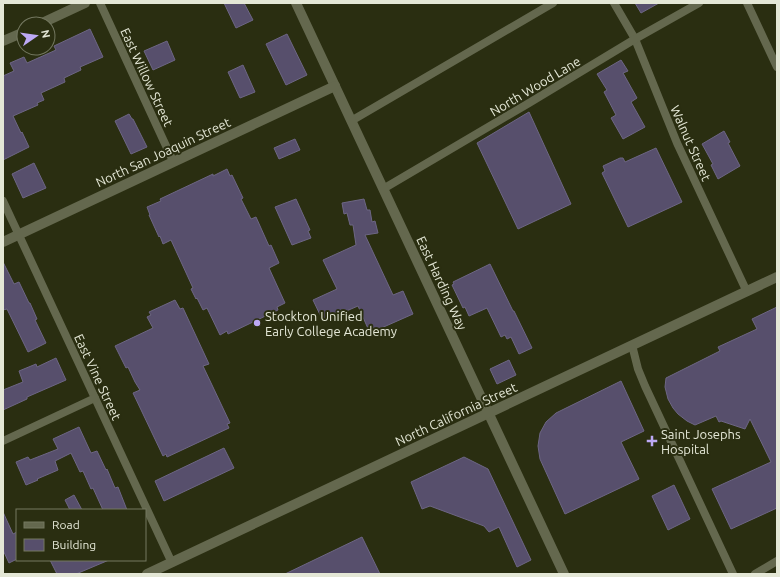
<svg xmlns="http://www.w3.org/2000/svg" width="780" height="577" font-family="Ubuntu,sans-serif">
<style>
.building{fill:#574f6c;stroke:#6d6684}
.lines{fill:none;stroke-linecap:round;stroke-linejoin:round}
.minor{stroke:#64684e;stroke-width:8}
.tertiary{stroke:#64684e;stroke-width:10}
.poi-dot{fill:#bda9f5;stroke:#2a2e11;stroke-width:1.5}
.labels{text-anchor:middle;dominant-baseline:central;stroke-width:4;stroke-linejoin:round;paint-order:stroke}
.street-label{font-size:13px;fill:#e4e7d6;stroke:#2a2e11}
.poi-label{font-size:13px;fill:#e4e7d6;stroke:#2a2e11;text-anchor:start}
</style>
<rect width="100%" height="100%" fill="#2a2e11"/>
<g class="building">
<path d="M224 3H244L253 20 236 28Z"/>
<path d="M635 3H659L641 13Z"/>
<path d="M90 29 103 57 80 67 81 70 64 78 65 82 41 93 44 100 37 103 38 105 13 116 21 133 22 132 29 147 3 160V76L14 71 10 63 24 57 27 63 56 50 54 46Z"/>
<path d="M287 34 307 75 286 85 266 44Z"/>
<path d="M167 41 175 60 153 70 144 51Z"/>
<path d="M621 60 628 71 623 73 637 98 631 102 645 127 623 139 611 118 616 115 604 92 607 90 597 74Z"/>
<path d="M243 65 255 92 240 98 228 72Z"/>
<path d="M529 112 571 204 518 229 477 143Z"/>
<path d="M129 114 132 119H133L147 147 131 154 115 121Z"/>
<path d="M724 131 730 142 728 143 740 166 718 179 711 165 713 164 702 144Z"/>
<path d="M295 139 300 150 279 159 274 148Z"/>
<path d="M656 148 682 202 628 227 602 173 605 171 603 166 620 158H623L625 162Z"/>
<path d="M34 163 46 188 23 198 12 174Z"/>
<path d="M227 169 230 176 232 175 243 198 241 199 251 219 256 217 269 246 271 245 279 263 269 268 285 303 277 307 278 310 228 334 227 331 220 335 207 308 203 310 197 298 196 299 191 289 193 288 171 240 163 244 160 236 159 237 149 215H150L147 207 161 201 160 199 213 174V176Z"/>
<path d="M296 199 310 230 308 231 311 238 292 245 275 207Z"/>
<path d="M364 199 367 210H370L372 222 375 221 378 233 365 235 393 295 403 291 413 314 370 333 358 306 323 321 313 300 337 289 323 260 356 245 353 225H350L347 213 344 214 342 203Z"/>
<path d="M3 262 14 284 19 282 29 303H30L37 319 35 320 46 343 28 352 7 309 3 310Z"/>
<path d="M490 264 513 311H514L532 348 519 354 511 337 507 339 505 335 501 337 487 308 469 316 465 307 463 308 452 285 454 284 453 282Z"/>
<path d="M175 300 180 309 183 308 209 364 203 366 230 423 227 424 229 428 167 457 166 454 163 456 133 393 140 390 135 382 128 367 126 368 115 346 153 328 147 317 151 315 149 312Z"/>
<path d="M777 307V508L731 529 712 489 771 462 750 419 745 429 721 421 719 422 716 416 695 425 687 421 678 414 673 408 668 399 665 387 666 378 720 351 718 347 757 329 752 319Z"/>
<path d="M56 358 66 380 27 397V399L3 410V390L23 382 19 371 36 364 37 367Z"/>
<path d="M509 360 516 375 497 384 490 369Z"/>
<path d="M621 381 644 431 621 442 639 479 565 514 540 459 538 446 540 433 546 422 556 413Z"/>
<path d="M79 427 91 453 97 451 106 470 107 469 115 488 118 487 127 510H103L93 488 91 489 83 471 80 472 71 453 55 461 58 470 37 479 38 480 26 485 16 462 28 457 30 460 58 449 53 439Z"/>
<path d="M224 448 234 468 164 501 155 481Z"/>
<path d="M464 457 488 469 531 560 517 567 499 527 489 532 484 526 430 506 422 509 411 482Z"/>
<path d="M674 485 690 519 668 530 652 496Z"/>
<path d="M74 495 82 510H70L65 500Z"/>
<path d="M3 512 13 534 17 532V559L9 563 3 550Z"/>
<path d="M362 537 380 574H285Z"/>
<path d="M50 560H109L76 574H57Z"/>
</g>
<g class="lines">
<g class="minor">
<path d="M100 3 173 161"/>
<path d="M614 3 635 39 677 143 747 292"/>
<path d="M747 3 777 67"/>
<path d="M351 121 553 3"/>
<path d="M383 189 529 103 635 39 699 3"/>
<path d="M3 201 172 563"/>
<path d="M632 345 638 369 645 386 733 574"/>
<path d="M3 441 95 398"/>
<path d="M755 574 777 561"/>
</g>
<g class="tertiary">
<path d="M296 3 564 574"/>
<path d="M40 24 85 3"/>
<path d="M3 41 24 32"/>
<path d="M3 242 335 86"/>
<path d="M147 574 777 277"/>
</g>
</g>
<g class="poi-dot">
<circle cx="257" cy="323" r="4"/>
<path d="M650 435h4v4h4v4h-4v4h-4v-4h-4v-4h4z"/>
</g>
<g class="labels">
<g class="street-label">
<text transform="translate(147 77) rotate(65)">East Willow Street</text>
<text transform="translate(535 86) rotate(-31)">North Wood Lane</text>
<text transform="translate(691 143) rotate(66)">Walnut Street</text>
<text transform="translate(163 152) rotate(-25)">North San Joaquin Street</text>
<text transform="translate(442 283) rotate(65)">East Harding Way</text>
<text transform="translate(98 377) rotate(65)">East Vine Street</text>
<text transform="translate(456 414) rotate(-25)">North California Street</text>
</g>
<g class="poi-label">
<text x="265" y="316">Stockton Unified<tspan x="265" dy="15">Early College Academy</tspan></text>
<text x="661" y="434">Saint Josephs<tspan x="661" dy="15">Hospital</tspan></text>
</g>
</g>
<rect width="780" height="577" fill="none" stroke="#e4e7d6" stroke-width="8"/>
<rect x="16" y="509" width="130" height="52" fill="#2a2e11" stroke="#747860"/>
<rect x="24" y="522" width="20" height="6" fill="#64684e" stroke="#747860"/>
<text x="52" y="529" font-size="12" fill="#e4e7d6">Road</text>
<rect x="24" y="539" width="20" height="12" fill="#574f6c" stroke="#747860"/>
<text x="52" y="549" font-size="12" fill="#e4e7d6">Building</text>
<g transform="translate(36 36) rotate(77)"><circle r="19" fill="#2a2e11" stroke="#747860"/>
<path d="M0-3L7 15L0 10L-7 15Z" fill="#bda9f5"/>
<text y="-6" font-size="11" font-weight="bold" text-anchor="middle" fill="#e4e7d6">N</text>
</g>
</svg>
